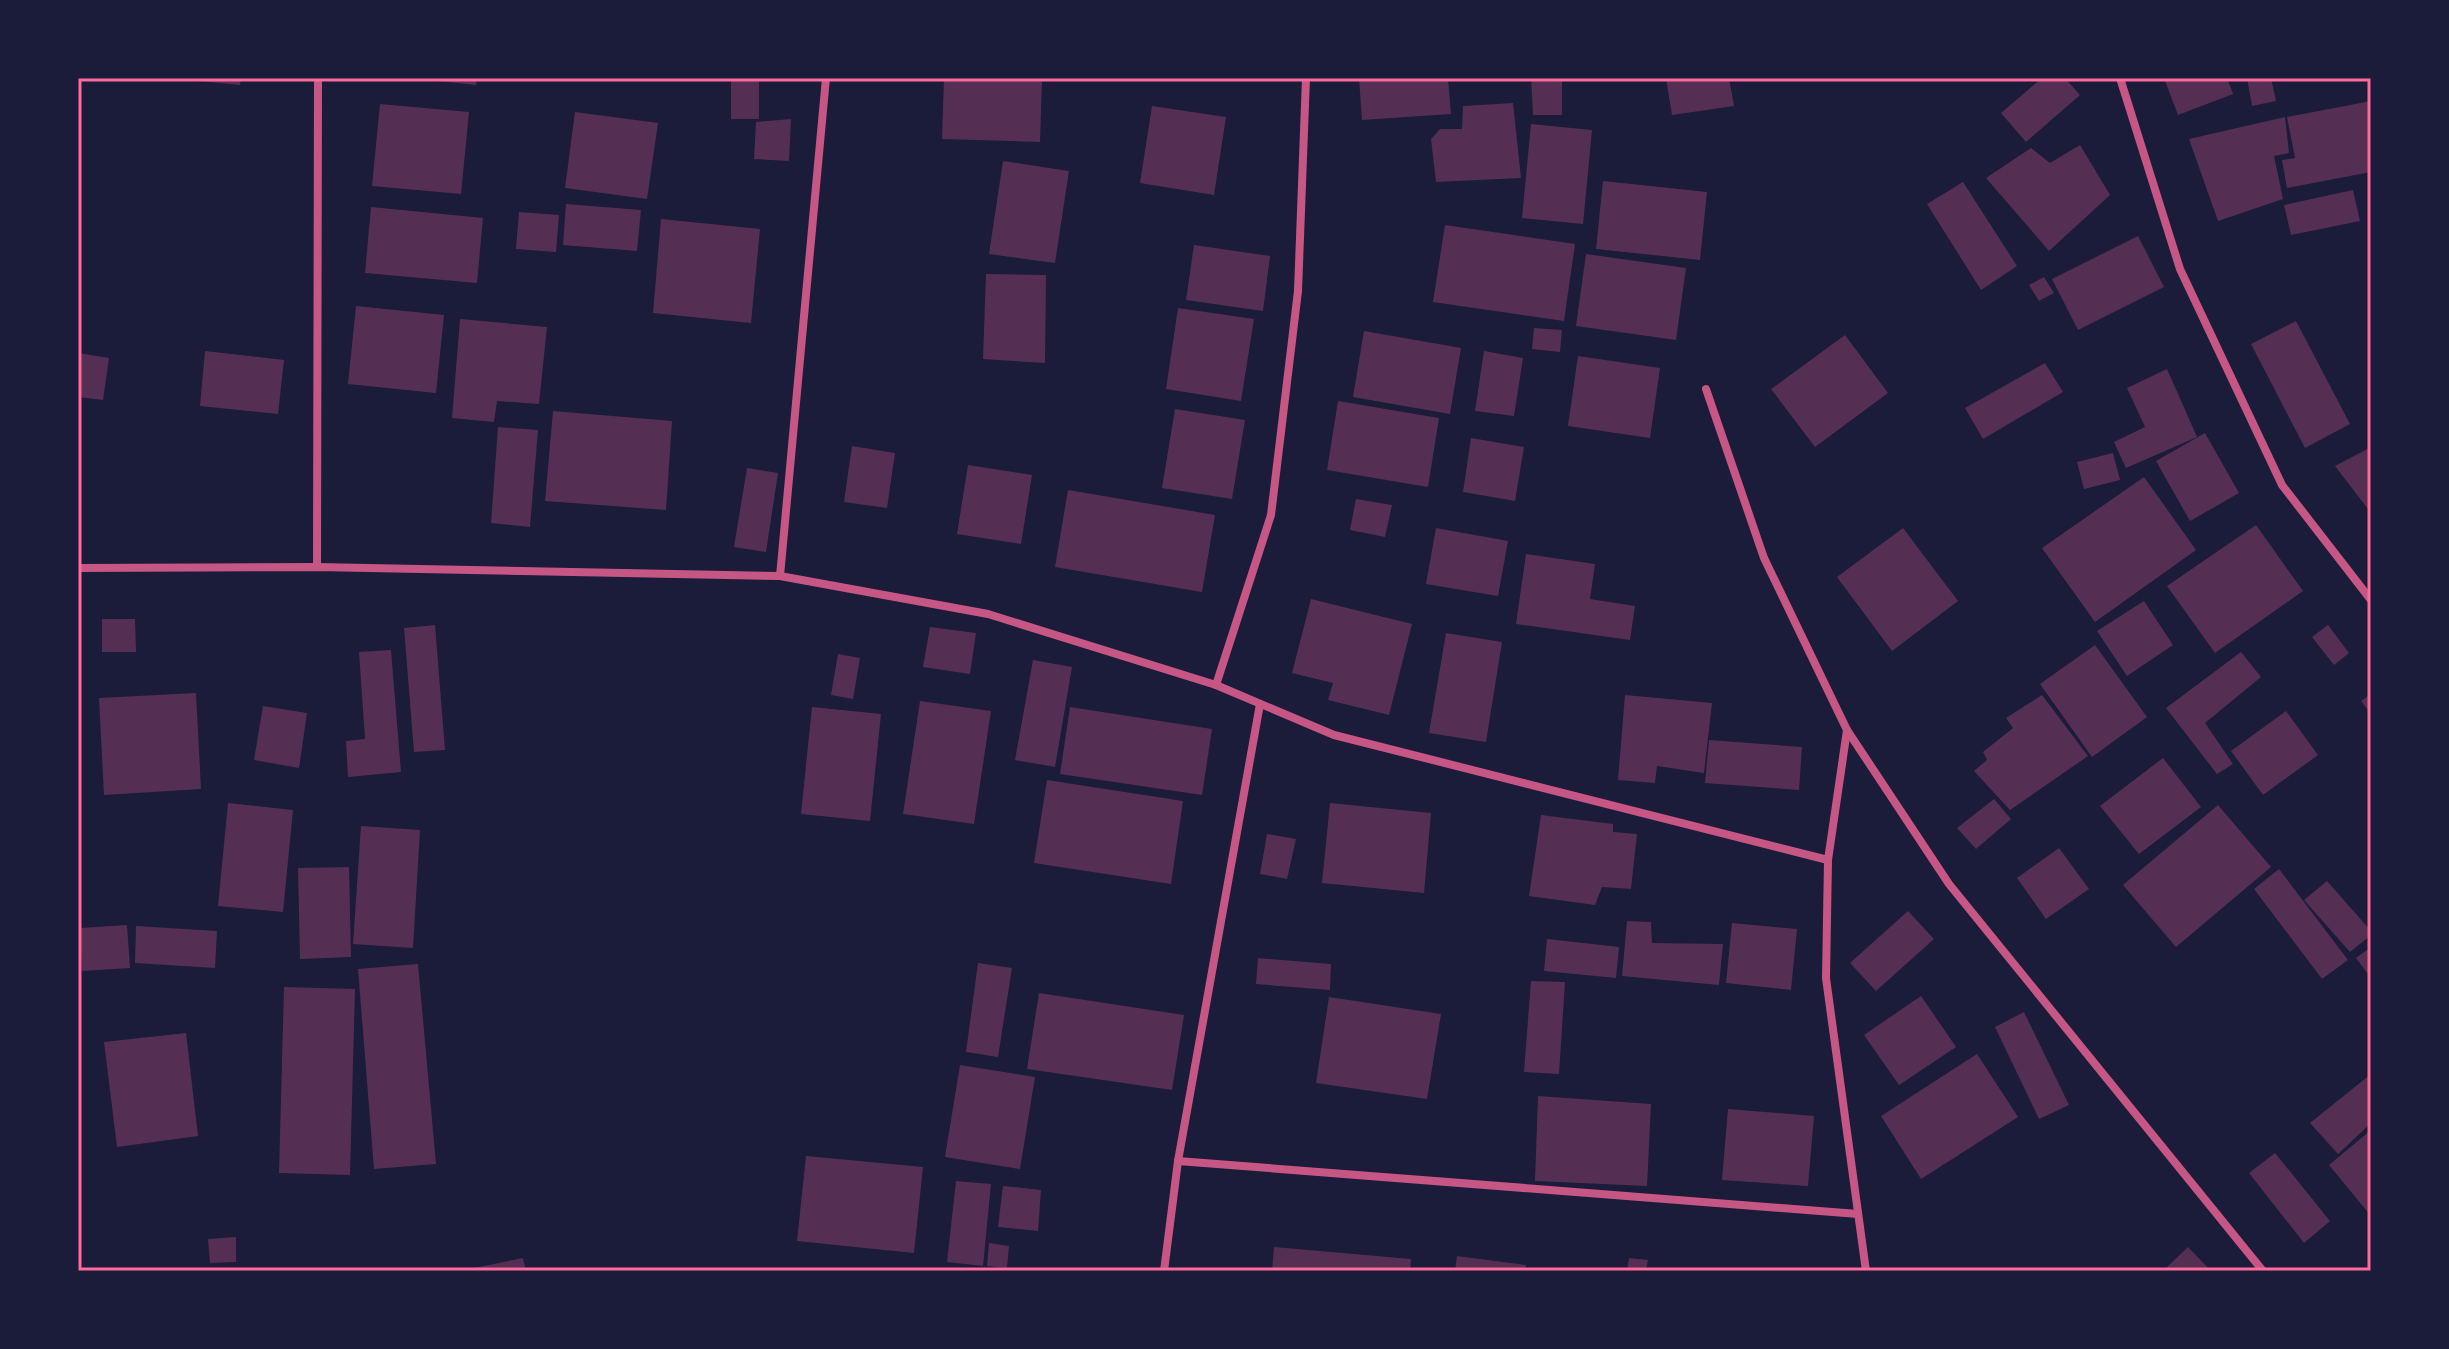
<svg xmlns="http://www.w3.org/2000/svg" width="2449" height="1349" font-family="Karla,sans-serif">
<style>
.building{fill:#542f53}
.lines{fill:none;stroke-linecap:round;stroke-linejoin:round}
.minor{stroke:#c65784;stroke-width:8}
.neatline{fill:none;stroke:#ff6b9d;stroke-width:3}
</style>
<rect width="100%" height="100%" fill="#1b1b3a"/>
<g class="building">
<path d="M189 78H241L240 85 189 80Z"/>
<path d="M429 78H477L476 85 429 80Z"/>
<rect x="731" y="78" width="28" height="41"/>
<path d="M944 78H1042L1040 142 942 139Z"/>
<path d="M1359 78H1448L1451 114 1362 120Z"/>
<path d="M1531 78H1562V115H1533Z"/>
<path d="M1666 78H1729L1734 106 1672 115Z"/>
<path d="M2042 78H2065L2080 95 2026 142 2001 113Z"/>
<path d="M2164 78H2227L2233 94 2178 115Z"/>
<path d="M2247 78H2271L2276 101 2252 106Z"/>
<path d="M2371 101V172L2287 188 2282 160 2295 158 2287 117Z"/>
<path d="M1513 103 1521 178 1436 182 1431 139 1440 129H1462L1463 106Z"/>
<path d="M380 104 469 112 461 194 372 186Z"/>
<path d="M1152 106 1226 117 1214 195 1140 183Z"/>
<path d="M575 112 658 123 647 199 565 188Z"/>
<path d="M2285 117 2289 153 2274 156 2283 199 2218 221 2189 139Z"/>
<path d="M791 119 789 161 754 159 756 122Z"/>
<path d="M1531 124 1592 130 1583 224 1522 218Z"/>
<path d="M2080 145 2110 195 2049 251 1986 178 2031 148 2050 163Z"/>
<path d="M1003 161 1069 171 1055 263 989 254Z"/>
<path d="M1603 181 1707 192 1700 260 1596 249Z"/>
<path d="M1963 182 2017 266 1981 290 1927 204Z"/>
<path d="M2353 190 2360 221 2291 235 2284 205Z"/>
<path d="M566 204 641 210 637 251 563 245Z"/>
<path d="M371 207 483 218 477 283 365 273Z"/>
<path d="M519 212 559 215 556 252 516 249Z"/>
<path d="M661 219 760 229 751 323 653 313Z"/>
<path d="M1445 225 1575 244 1564 321 1433 302Z"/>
<path d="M2138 236 2164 287 2078 330 2052 279Z"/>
<path d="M1194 245 1270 256 1263 311 1186 300Z"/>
<path d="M1586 254 1686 268 1676 340 1576 326Z"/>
<path d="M986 274 1046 275 1045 363 983 359Z"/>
<path d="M2044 277 2054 293 2039 301 2029 285Z"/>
<path d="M356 306 444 315 436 393 348 384Z"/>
<path d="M1178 308 1254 319 1241 401 1166 389Z"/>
<path d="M460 319 547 327 539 404 497 401 494 422 452 418Z"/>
<path d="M2296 321 2350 424 2305 448 2251 344Z"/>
<path d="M1534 328 1562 330 1560 352 1532 349Z"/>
<path d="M1364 331 1461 348 1450 414 1353 397Z"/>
<path d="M1845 335 1888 393 1815 447 1771 389Z"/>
<path d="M205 351 284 360 278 414 200 406Z"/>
<path d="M1484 351 1523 358 1514 416 1475 411Z"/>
<path d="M78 353 109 358 103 400 78 397Z"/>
<path d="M1578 356 1660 368 1650 438 1568 426Z"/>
<path d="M2045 363 2063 392 1983 439 1965 408Z"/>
<path d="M2167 369 2197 437 2126 468 2114 442 2145 427 2127 388Z"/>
<path d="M1338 401 1439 418 1428 487 1327 470Z"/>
<path d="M1175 409 1245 420 1232 499 1162 488Z"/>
<path d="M553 411 672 421 666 510 545 501Z"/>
<path d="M498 427 538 430 530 527 491 523Z"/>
<path d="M2205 433 2239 493 2190 521 2156 461Z"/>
<path d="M1471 438 1524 447 1515 501 1463 492Z"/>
<path d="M852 446 895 453 887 508 844 502Z"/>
<path d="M2371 447V513L2335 466Z"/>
<path d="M2113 453 2120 480 2084 489 2077 462Z"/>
<path d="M968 465 1032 475 1021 544 957 534Z"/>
<path d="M747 468 778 473 766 552 734 547Z"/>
<path d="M2144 477 2196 550 2095 622 2042 548Z"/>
<path d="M1068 490 1215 515 1202 592 1055 567Z"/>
<path d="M1356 499 1392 505 1385 537 1350 530Z"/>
<path d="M2256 525 2303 591 2215 653 2167 586Z"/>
<path d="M1436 528 1508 541 1498 596 1426 584Z"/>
<path d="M1903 528 1958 601 1892 651 1837 577Z"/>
<path d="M1526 554 1595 564 1590 599 1635 606 1630 640 1516 624Z"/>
<path d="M1311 599 1412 624 1389 715 1328 700 1333 683 1292 673Z"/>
<path d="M2144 601 2173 645 2127 676 2097 631Z"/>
<path d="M102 619H135L136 652H102Z"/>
<path d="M435 625 445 750 414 752 404 628Z"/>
<path d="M2328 625 2349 653 2334 665 2312 637Z"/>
<path d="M930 627 976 633 970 674 923 667Z"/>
<path d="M1446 633 1502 642 1486 742 1429 733Z"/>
<path d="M2095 645 2147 717 2092 757 2040 684Z"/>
<path d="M391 650 401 772 348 777 346 741 365 739 359 652Z"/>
<path d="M2241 652 2261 677 2205 723 2233 764 2217 774 2166 708Z"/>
<path d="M838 654 860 658 853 699 831 695Z"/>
<path d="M1033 660 1072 667 1055 767 1015 760Z"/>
<path d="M196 693 201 789 104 795 99 698Z"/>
<path d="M2371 694V714L2361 701Z"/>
<path d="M1625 695 1712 703 1704 773 1657 766 1655 783 1618 780Z"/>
<path d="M2042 695 2088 756 2010 810 1974 771 1987 760 1983 752 2013 728 2006 718Z"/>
<path d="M920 701 991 711 974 824 903 814Z"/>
<path d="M263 706 307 713 299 768 254 760Z"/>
<path d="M812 707 881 714 870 821 801 814Z"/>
<path d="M1070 707 1212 729 1202 795 1060 774Z"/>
<path d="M2286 711 2318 755 2263 795 2231 751Z"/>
<path d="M1709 740 1802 747 1799 790 1705 783Z"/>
<path d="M2163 758 2201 807 2139 854 2100 806Z"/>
<path d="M1047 780 1183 801 1171 884 1034 863Z"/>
<path d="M1994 799 2011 819 1976 849 1957 828Z"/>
<path d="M228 803 293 810 283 912 218 906Z"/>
<path d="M1330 803 1431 813 1424 893 1322 883Z"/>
<path d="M2218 805 2271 867 2176 947 2123 885Z"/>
<path d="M1541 815 1613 824V832L1637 834 1631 889 1602 887 1595 905 1529 896Z"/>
<path d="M361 826 420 830 413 948 353 944Z"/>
<path d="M1267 834 1296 839 1287 879 1260 874Z"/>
<path d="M2059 848 2089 889 2046 919 2017 878Z"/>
<path d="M349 867 351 957 300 959 298 868Z"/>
<path d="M2279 869 2348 960 2322 979 2254 889Z"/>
<path d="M2327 881 2371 931V935L2350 952 2304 900Z"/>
<path d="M1908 911 1934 939 1876 991 1850 963Z"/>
<path d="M1627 921 1651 922 1652 943 1723 944 1719 985 1622 976Z"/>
<path d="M1732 923 1797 929 1791 990 1726 983Z"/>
<path d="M127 925 130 968 82 971 80 928Z"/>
<path d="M136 926 217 931 215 968 135 963Z"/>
<path d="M1547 939 1619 947 1616 978 1544 971Z"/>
<path d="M2371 947V978L2356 958Z"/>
<path d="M1258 958 1331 964 1330 990 1256 984Z"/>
<path d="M978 963 1012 968 998 1057 966 1052Z"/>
<path d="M418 964 436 1164 374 1169 358 969Z"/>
<path d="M1531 981 1565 982 1559 1074 1524 1072Z"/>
<path d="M284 987 355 989 350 1175 279 1173Z"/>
<path d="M1039 993 1184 1015 1172 1090 1027 1069Z"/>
<path d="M1921 996 1956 1047 1899 1085 1864 1035Z"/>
<path d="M1329 997 1441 1014 1427 1099 1316 1083Z"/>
<path d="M2024 1012 2069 1105 2039 1119 1995 1027Z"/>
<path d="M186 1033 198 1136 117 1147 104 1042Z"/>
<path d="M1977 1054 2018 1117 1921 1179 1881 1116Z"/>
<path d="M960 1065 1035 1077 1020 1169 945 1157Z"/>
<path d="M2371 1074V1123L2338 1154 2310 1123Z"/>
<path d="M1538 1096 1651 1104 1647 1186 1535 1181Z"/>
<path d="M1728 1109 1814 1116 1808 1186 1722 1180Z"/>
<path d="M2371 1130V1216L2329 1165Z"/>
<path d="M2275 1153 2330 1221 2304 1243 2249 1173Z"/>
<path d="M806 1156 923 1167 914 1253 797 1241Z"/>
<path d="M956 1181 991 1184 983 1266 947 1262Z"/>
<path d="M1003 1186 1041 1190 1038 1231 998 1227Z"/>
<path d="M236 1237V1262L210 1263 208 1239Z"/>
<path d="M989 1243 1009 1246 1007 1268 987 1266Z"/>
<path d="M1274 1247 1411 1259 1410 1271H1272Z"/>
<path d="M2188 1247 2211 1271H2163Z"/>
<path d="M1457 1256 1526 1265 1525 1271H1455Z"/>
<path d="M523 1258 526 1271H464V1270Z"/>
<path d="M1629 1258 1648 1260 1646 1271H1627Z"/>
</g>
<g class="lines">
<g class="minor">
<path d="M2120 78 2180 269 2282 485 2371 600"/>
<path d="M1706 389 1764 558 1847 730 1949 884 2263 1271"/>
<path d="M317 567 318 78"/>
<path d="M78 568 317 567 780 576 988 614 1216 685 1334 735 1828 860"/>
<path d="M780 576 826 78"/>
<path d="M1216 685 1271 515 1298 291 1306 78"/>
<path d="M1847 730 1828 860 1826 978 1866 1271"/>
<path d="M1178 1161 1858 1214"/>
<path d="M1164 1271 1178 1161 1260 704"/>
</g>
</g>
<rect width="2449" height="1349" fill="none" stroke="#1b1b3a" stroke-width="160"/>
<rect x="80" y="80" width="2289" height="1189" class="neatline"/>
</svg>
